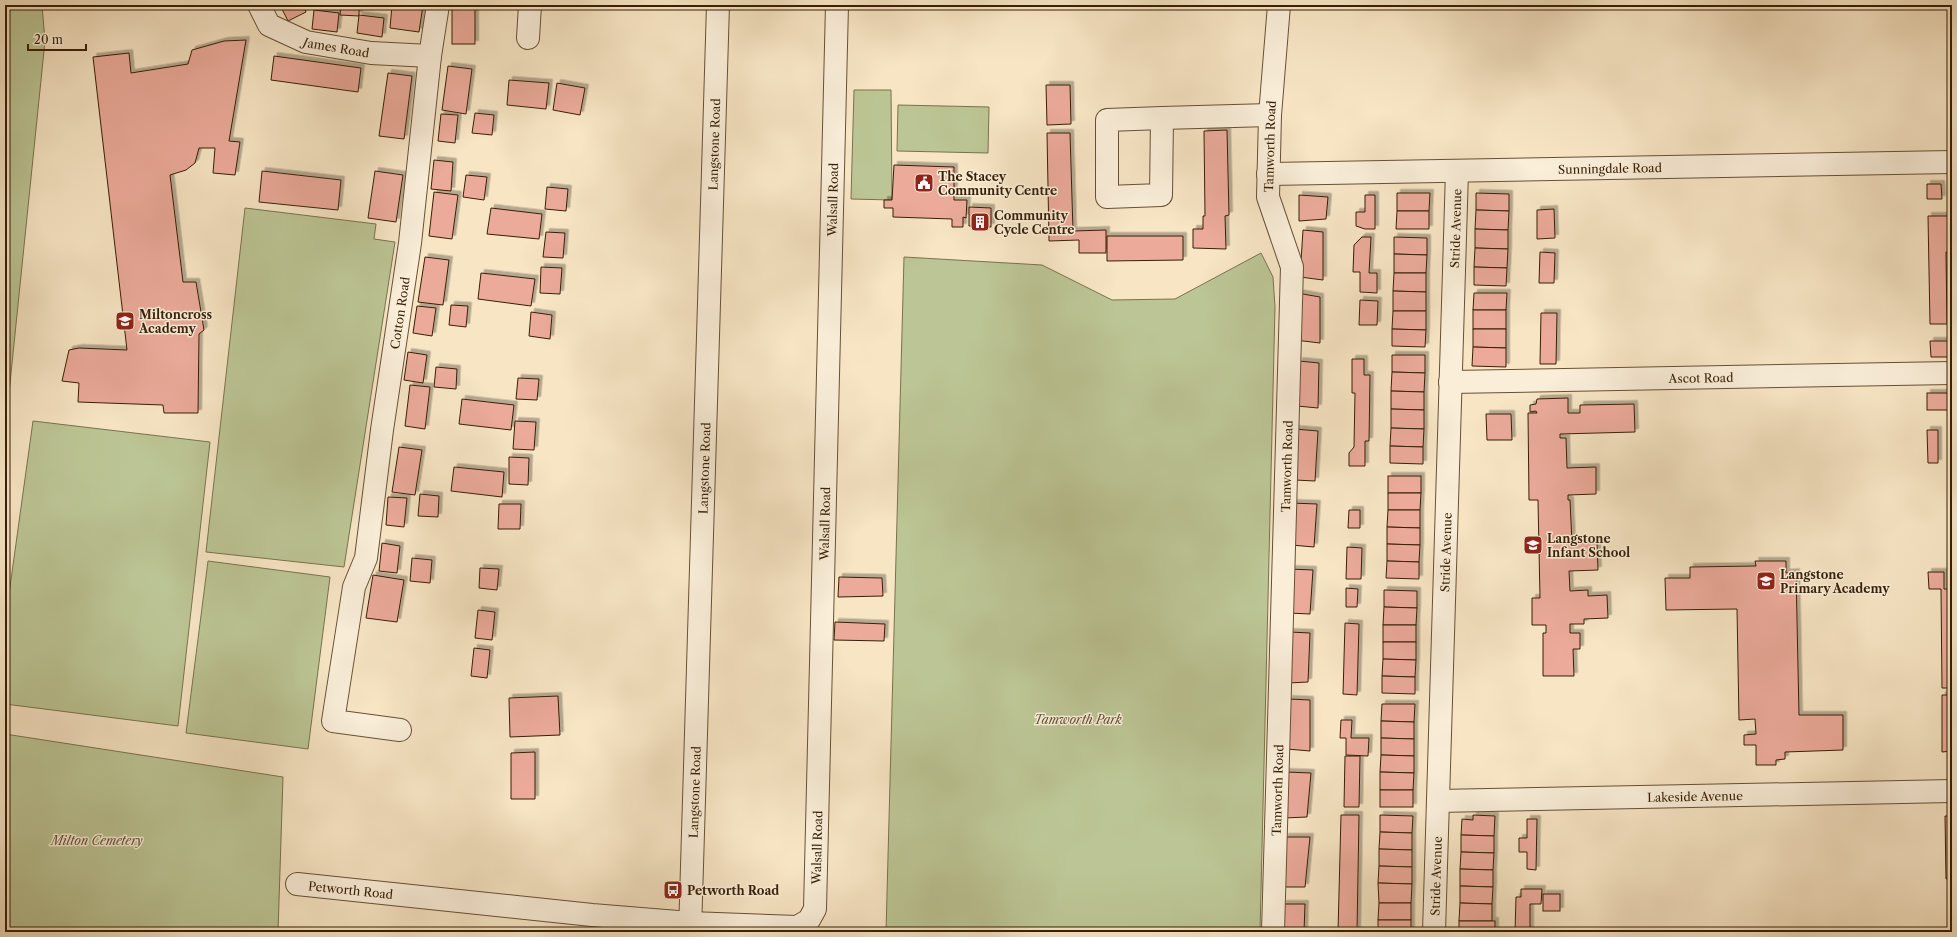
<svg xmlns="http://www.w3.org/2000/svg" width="1957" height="937" font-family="'Libre Caslon Text',serif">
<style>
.green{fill:#bcc595;stroke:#7a724d}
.building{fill:#ebaa9a;stroke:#371f05;filter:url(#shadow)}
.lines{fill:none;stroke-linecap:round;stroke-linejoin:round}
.minor-casing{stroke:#675035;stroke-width:24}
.minor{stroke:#faeed9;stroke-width:22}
.labels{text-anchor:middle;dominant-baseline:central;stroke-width:3;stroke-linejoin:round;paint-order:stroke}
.street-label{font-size:12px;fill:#371f05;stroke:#faeed9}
.poi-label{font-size:12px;font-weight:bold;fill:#371f05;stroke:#faeed9;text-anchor:start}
.park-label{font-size:12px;font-style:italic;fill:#5f5130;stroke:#faeed9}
</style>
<defs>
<filter id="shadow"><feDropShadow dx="3.5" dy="-3.5" stdDeviation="0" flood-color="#0004"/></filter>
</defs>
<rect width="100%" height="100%" fill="#f7e5c4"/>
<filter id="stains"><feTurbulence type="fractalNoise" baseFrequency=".005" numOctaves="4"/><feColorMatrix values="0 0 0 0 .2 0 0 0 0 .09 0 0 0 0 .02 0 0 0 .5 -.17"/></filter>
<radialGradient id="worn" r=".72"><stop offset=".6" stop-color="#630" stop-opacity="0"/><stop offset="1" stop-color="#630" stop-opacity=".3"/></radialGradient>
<g class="green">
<path d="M5 5H42L45 41 5 432Z"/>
<path d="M854 90H891L892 200 851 199Z"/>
<path d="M898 105 989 107 988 153 897 151Z"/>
<path d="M245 208 376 224 374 239 395 242 344 567 206 552Z"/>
<path d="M1261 253 1273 277 1275 307 1260 932H886L904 257 1042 265 1112 300 1175 299Z"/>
<path d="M33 421 210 442 178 726 5 704V623Z"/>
<path d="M208 561 330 577 308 749 186 733Z"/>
<path d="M5 734 283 777 278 932H5Z"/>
</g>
<g class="building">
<path d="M280 5H303L306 12 288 21Z"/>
<path d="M341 5H359V16L340 15Z"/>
<path d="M392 5H423L419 32 390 28Z"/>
<rect x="452" y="5" width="23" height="39"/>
<path d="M314 10 339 13 337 32 312 29Z"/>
<path d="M359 15 384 18 382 37 357 33Z"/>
<path d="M246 40 229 141 240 142 235 175 213 173 215 148H199L195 163 186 170 170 175 183 282H196L204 330 199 334 198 413H164L163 405 78 402 79 383 62 381 69 350 79 348 127 350 93 57 129 53 131 73 188 64 192 50 224 41Z"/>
<path d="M274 56 361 68 358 92 271 80Z"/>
<path d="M448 66 472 69 466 114 442 110Z"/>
<path d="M388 73 412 76 404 139 379 136Z"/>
<path d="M509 80 549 83 546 109 507 105Z"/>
<path d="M557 83 585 88 580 115 553 110Z"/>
<path d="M1046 85H1070L1071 124 1047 125Z"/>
<path d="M475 113 494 115 492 135 472 133Z"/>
<path d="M441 114 458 115 455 143 438 141Z"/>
<path d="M1227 130 1229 215 1225 216 1226 249 1193 248V229H1203V216H1205L1204 131Z"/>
<path d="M1047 133H1070L1073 231 1106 230V253H1079V240L1049 241Z"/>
<path d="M434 160 453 162 451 191 431 189Z"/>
<path d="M894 165 954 167V200H967L966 218 963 217V227H952V219L893 217V208H884V200H892Z"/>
<path d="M262 171 341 180 338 210 259 202Z"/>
<path d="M375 171 403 175 396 222 368 218Z"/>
<path d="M466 175 487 177 484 200 463 197Z"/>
<path d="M1927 184H1941L1942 199H1927Z"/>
<path d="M547 187 568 189 566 211 545 209Z"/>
<path d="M434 192 458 195 452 239 429 236Z"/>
<path d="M1397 193H1430L1429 211H1397Z"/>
<path d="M1476 193 1509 194V211L1476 210Z"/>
<path d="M1299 195 1328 197 1326 219 1299 221Z"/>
<path d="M1365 195H1375V229H1365L1356 226V212H1365Z"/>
<path d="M969 207 991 208V227L969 226Z"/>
<path d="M491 208 542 214 539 239 487 234Z"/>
<path d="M1554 209 1555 238 1537 239V210Z"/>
<path d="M1476 210 1509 211 1508 230 1475 229Z"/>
<path d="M1397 211H1429V229H1396Z"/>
<path d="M1928 216H1948V252H1946L1947 324H1930Z"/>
<path d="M1475 229 1508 230V249L1475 248Z"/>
<path d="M1303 230 1323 232V280L1300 277Z"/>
<path d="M546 232 565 233 563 258 543 257Z"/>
<path d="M1107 236H1183V260L1107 261Z"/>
<path d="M1362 237H1371L1369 273H1377V293L1360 292V272H1353L1354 245Z"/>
<path d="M1394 237 1427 238V255L1394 254Z"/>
<path d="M1475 248 1508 249 1507 268 1474 267Z"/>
<path d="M1540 252 1555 253 1554 283H1539Z"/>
<path d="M1394 254 1427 255 1426 273H1394Z"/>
<path d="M425 257 449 260 443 305 418 302Z"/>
<path d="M541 267 562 268 560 294 540 293Z"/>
<path d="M1474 267 1507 268 1506 286 1474 285Z"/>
<path d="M481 273 535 279 531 306 478 299Z"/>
<path d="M1394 273H1426V292L1393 291Z"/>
<path d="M1393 291 1426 292V311H1393Z"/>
<path d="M1297 293 1320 297V343L1295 340Z"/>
<path d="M1474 293H1507L1506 310H1473Z"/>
<path d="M1360 300 1378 301 1377 325H1359Z"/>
<path d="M451 305 468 306 466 327 449 325Z"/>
<path d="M417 306 436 308 432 336 413 333Z"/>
<rect x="1473" y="310" width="33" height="19"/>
<path d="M1393 311H1426V330L1392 329Z"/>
<path d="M531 312 552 315 550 339 529 336Z"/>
<path d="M1541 313H1557L1556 364H1540Z"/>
<path d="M1392 329 1426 330 1425 347 1392 346Z"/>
<path d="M1473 329H1506V348L1473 347Z"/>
<path d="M1930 341H1948V357H1931Z"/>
<path d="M1473 347 1506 348V367L1472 366Z"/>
<path d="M408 352 427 355 423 383 404 380Z"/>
<path d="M1392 355H1425V373L1392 372Z"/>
<path d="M1352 359H1364V375H1370L1369 441H1365V466H1349V453L1354 447 1355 393H1352Z"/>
<path d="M1299 361 1319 363 1318 408 1297 406Z"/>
<path d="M436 367 457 369 456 389 434 387Z"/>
<path d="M1392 372 1425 373 1424 392 1391 391Z"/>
<path d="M518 378 539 379 537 400 516 399Z"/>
<path d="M410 385 430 387 425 429 405 426Z"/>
<path d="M1391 391 1424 392V410L1391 409Z"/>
<rect x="1927" y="393" width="21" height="17"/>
<path d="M1568 398V413H1580V405L1634 404 1635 432 1560 434V438H1566L1567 468 1596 467V494L1568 495V500H1570L1572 543H1597L1598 570 1569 571 1570 591 1588 590V596L1607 595 1608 618 1584 619V624H1570V633H1580V649H1573L1574 676H1543V633H1546V625H1532V598H1540L1538 500H1529L1528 413H1537L1536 411 1530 412V405L1536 404 1537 399Z"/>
<path d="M462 399 514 405 511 430 459 424Z"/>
<path d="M1391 409 1424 410V429L1391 428Z"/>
<path d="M1486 414H1511L1512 440H1487Z"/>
<path d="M515 421 536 422 534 450 513 449Z"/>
<path d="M1391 428 1424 429 1423 447 1390 446Z"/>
<path d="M1295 429 1318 431 1315 481 1295 480Z"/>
<path d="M1927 430H1938V463H1928Z"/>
<path d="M1390 446 1423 447V464L1390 463Z"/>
<path d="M399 447 422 450 415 495 392 492Z"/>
<path d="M509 457 529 458 528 485 509 484Z"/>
<path d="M454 467 504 472 502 497 451 491Z"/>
<rect x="1388" y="476" width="33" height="17"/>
<path d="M1388 493H1421L1420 510H1388Z"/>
<path d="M420 494 439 496 438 517 418 516Z"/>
<path d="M388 497 407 498 404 527 386 525Z"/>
<path d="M1291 503 1317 504 1314 547 1291 545Z"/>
<path d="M499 504H521L520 529H498Z"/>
<path d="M1349 510H1360V528H1348Z"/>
<path d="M1388 510H1420V528L1387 527Z"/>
<path d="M1387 527 1420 528V545L1387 544Z"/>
<path d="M382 543 400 546 397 573 379 571Z"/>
<path d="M1387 544 1420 545 1419 562 1387 561Z"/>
<path d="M1347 547 1362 548 1361 579H1346Z"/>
<path d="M412 558 432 560 430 583 410 581Z"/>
<path d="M1387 561 1419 562V579L1386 578Z"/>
<path d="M1755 561H1786V573L1796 572 1799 715H1843V750L1785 752V759L1776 760V765H1756V745H1744V735L1756 734 1755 719 1739 720 1737 609 1666 610 1665 578H1690V567L1756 566Z"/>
<path d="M480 568 499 569 497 590 479 588Z"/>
<path d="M1289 569 1313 570 1310 614 1288 613Z"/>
<path d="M1928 572H1944V589H1952V688H1942L1941 589H1929Z"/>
<path d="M373 575 404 580 397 622 366 618Z"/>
<path d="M839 577 882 578 883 596 838 597Z"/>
<path d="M1346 588 1358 589 1357 607H1346Z"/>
<path d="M1384 590 1417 591V608L1384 607Z"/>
<path d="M1384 607 1417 608 1416 625H1383Z"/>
<path d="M478 610 495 612 492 640 475 638Z"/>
<path d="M835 622 885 624 884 641 834 640Z"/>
<path d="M1345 623 1359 624 1357 695 1343 694Z"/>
<rect x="1383" y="625" width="33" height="17"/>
<path d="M1290 632 1310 633 1308 682 1288 683Z"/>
<path d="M1383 642H1416V660L1383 659Z"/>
<path d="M474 648 490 650 487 678 471 676Z"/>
<path d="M1383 659 1416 660 1415 677 1382 676Z"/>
<path d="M1382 676 1415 677V694L1382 693Z"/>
<path d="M1942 695H1952V751L1942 752Z"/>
<path d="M558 696 560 735 510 737 509 698Z"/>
<path d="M1289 699 1310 700V751L1287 749Z"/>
<path d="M1382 704H1415L1414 722 1381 721Z"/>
<path d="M1341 720H1352L1351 738H1369L1368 756 1346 755V738H1340Z"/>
<path d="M1381 721 1414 722V739L1381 738Z"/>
<path d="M1381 738 1414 739V756L1381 755Z"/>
<path d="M535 752V799H511V753Z"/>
<path d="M1381 755 1414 756V773L1380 772Z"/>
<path d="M1345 756H1360L1359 807H1344Z"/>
<path d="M1286 772 1311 773 1307 817 1284 818Z"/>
<path d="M1380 772 1414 773 1413 790H1380Z"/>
<rect x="1380" y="790" width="33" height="17"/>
<path d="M1341 815H1359L1357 932H1338Z"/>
<path d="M1380 815 1413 816 1412 833 1380 832Z"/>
<path d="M1473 815 1495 816 1494 836 1461 835 1462 819 1473 820Z"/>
<path d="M1945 816H1952V879H1946Z"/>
<path d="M1527 819H1537L1536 870 1527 869V852H1519V838H1527Z"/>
<path d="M1380 832 1412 833V850L1379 849Z"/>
<path d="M1461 835 1494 836V853L1461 852Z"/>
<path d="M1285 837H1310L1305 887H1281Z"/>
<path d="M1379 849 1412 850V867L1379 866Z"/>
<path d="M1461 852 1494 853 1493 870 1460 869Z"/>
<path d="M1379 866 1412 867V884L1378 883Z"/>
<path d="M1460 869 1493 870V887L1460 886Z"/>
<path d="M1378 883 1412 884 1411 903H1379Z"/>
<path d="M1460 886 1493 887 1492 904 1460 903Z"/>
<path d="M1521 889H1542L1541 904H1530V932H1515L1516 897H1521Z"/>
<rect x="1543" y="894" width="17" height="17"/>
<path d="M1379 903H1411V920H1378Z"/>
<path d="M1460 903 1492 904V921H1459Z"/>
<path d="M1283 904H1305L1304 932H1281Z"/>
<rect x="1948" y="913" width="4" height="19"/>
<rect x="1378" y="920" width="33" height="12"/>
<rect x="1459" y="921" width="36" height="11"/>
</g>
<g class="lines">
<g class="minor-casing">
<g id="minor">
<path id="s1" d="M259 5 269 25 306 42 371 53 430 56"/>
<path d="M528 38 530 5"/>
<path d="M1162 118 1107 120V197L1161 195 1162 118 1270 115"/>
<path id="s2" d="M1268 174 1952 162"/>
<path id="s3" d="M1450 382 1952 373"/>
<path id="s4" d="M400 730 333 721 354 587 366 558 382 430 410 243 430 56 438 5"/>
<path id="s5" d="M1438 801 1952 791"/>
<path id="s6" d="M297 884 592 915 690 923 797 927 809 920 815 909 837 5"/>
<path id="s7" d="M690 932 718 5"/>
<path id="s8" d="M1273 932 1292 267 1268 197 1270 115 1279 5"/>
<path id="s9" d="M1434 932 1457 171"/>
</g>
</g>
<use href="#minor" class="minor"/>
</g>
<defs>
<g id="civic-square" transform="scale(1)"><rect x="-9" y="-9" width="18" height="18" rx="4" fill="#8f2418" stroke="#faeed9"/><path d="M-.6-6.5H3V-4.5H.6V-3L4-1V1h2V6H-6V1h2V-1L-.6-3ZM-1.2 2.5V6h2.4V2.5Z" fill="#fff"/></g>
<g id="building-square" transform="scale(1)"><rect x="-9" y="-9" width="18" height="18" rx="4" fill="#8f2418" stroke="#faeed9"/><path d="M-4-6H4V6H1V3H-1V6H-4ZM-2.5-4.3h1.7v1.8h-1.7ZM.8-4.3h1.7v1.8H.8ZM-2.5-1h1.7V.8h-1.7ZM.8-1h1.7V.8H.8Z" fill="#fff"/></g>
<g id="school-square" transform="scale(1)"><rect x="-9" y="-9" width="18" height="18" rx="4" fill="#8f2418" stroke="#faeed9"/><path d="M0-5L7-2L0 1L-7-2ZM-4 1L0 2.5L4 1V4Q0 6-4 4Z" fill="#fff"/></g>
<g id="bus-square" transform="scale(1)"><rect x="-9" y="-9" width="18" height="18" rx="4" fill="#8f2418" stroke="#faeed9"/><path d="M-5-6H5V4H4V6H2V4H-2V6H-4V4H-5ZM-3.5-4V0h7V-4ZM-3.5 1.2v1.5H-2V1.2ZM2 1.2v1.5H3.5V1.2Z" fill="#fff"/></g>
</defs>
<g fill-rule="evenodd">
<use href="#civic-square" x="924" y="183"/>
<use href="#building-square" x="980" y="222"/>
<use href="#school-square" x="125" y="321"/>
<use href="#school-square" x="1533" y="545"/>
<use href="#school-square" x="1766" y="581"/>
<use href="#bus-square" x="673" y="890"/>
</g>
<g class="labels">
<g class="street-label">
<text stroke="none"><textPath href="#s1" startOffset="94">James Road</textPath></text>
<text stroke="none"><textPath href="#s7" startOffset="788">Langstone Road</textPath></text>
<text stroke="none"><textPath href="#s8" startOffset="790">Tamworth Road</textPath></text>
<text stroke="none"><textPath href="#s2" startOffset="342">Sunningdale Road</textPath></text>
<text stroke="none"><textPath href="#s6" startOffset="1238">Walsall Road</textPath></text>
<text stroke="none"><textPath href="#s9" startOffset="704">Stride Avenue</textPath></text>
<text stroke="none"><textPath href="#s4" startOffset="482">Cotton Road</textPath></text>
<text stroke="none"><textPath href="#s3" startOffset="251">Ascot Road</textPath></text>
<text stroke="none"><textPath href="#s8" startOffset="466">Tamworth Road</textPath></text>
<text stroke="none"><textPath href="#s7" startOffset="464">Langstone Road</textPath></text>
<text stroke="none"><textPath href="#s6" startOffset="914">Walsall Road</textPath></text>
<text stroke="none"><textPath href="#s9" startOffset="380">Stride Avenue</textPath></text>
<text stroke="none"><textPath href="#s8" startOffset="142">Tamworth Road</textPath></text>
<text stroke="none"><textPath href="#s7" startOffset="140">Langstone Road</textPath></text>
<text stroke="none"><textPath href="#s5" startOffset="257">Lakeside Avenue</textPath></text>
<text stroke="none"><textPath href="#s6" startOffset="590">Walsall Road</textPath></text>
<text stroke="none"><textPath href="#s9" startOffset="56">Stride Avenue</textPath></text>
<text stroke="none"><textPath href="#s6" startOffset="54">Petworth Road</textPath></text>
</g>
<g class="poi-label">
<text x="938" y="176">The Stacey<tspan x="938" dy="14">Community Centre</tspan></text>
<text x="994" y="215">Community<tspan x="994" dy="14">Cycle Centre</tspan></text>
<text x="139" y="314">Miltoncross<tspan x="139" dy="14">Academy</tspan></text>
<text x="1547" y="538">Langstone<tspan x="1547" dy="14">Infant School</tspan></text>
<text x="1780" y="574">Langstone<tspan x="1780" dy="14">Primary Academy</tspan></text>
<text x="687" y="890">Petworth Road</text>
</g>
<g class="park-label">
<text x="1078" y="719">Tamworth Park</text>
<text x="97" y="840">Milton Cemetery</text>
</g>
</g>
<rect width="1957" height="937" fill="none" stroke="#f7e5c4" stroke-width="20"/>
<rect x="6" y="6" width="1945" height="925" fill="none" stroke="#371f05" stroke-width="2"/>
<rect x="10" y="10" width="1937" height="917" fill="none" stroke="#371f05"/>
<path d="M28 44v6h58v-6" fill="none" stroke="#371f05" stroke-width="2"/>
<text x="34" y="44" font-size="12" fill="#371f05" stroke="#faeed9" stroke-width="3" paint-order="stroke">20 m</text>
<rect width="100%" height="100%" filter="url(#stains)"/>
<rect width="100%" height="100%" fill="url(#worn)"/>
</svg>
